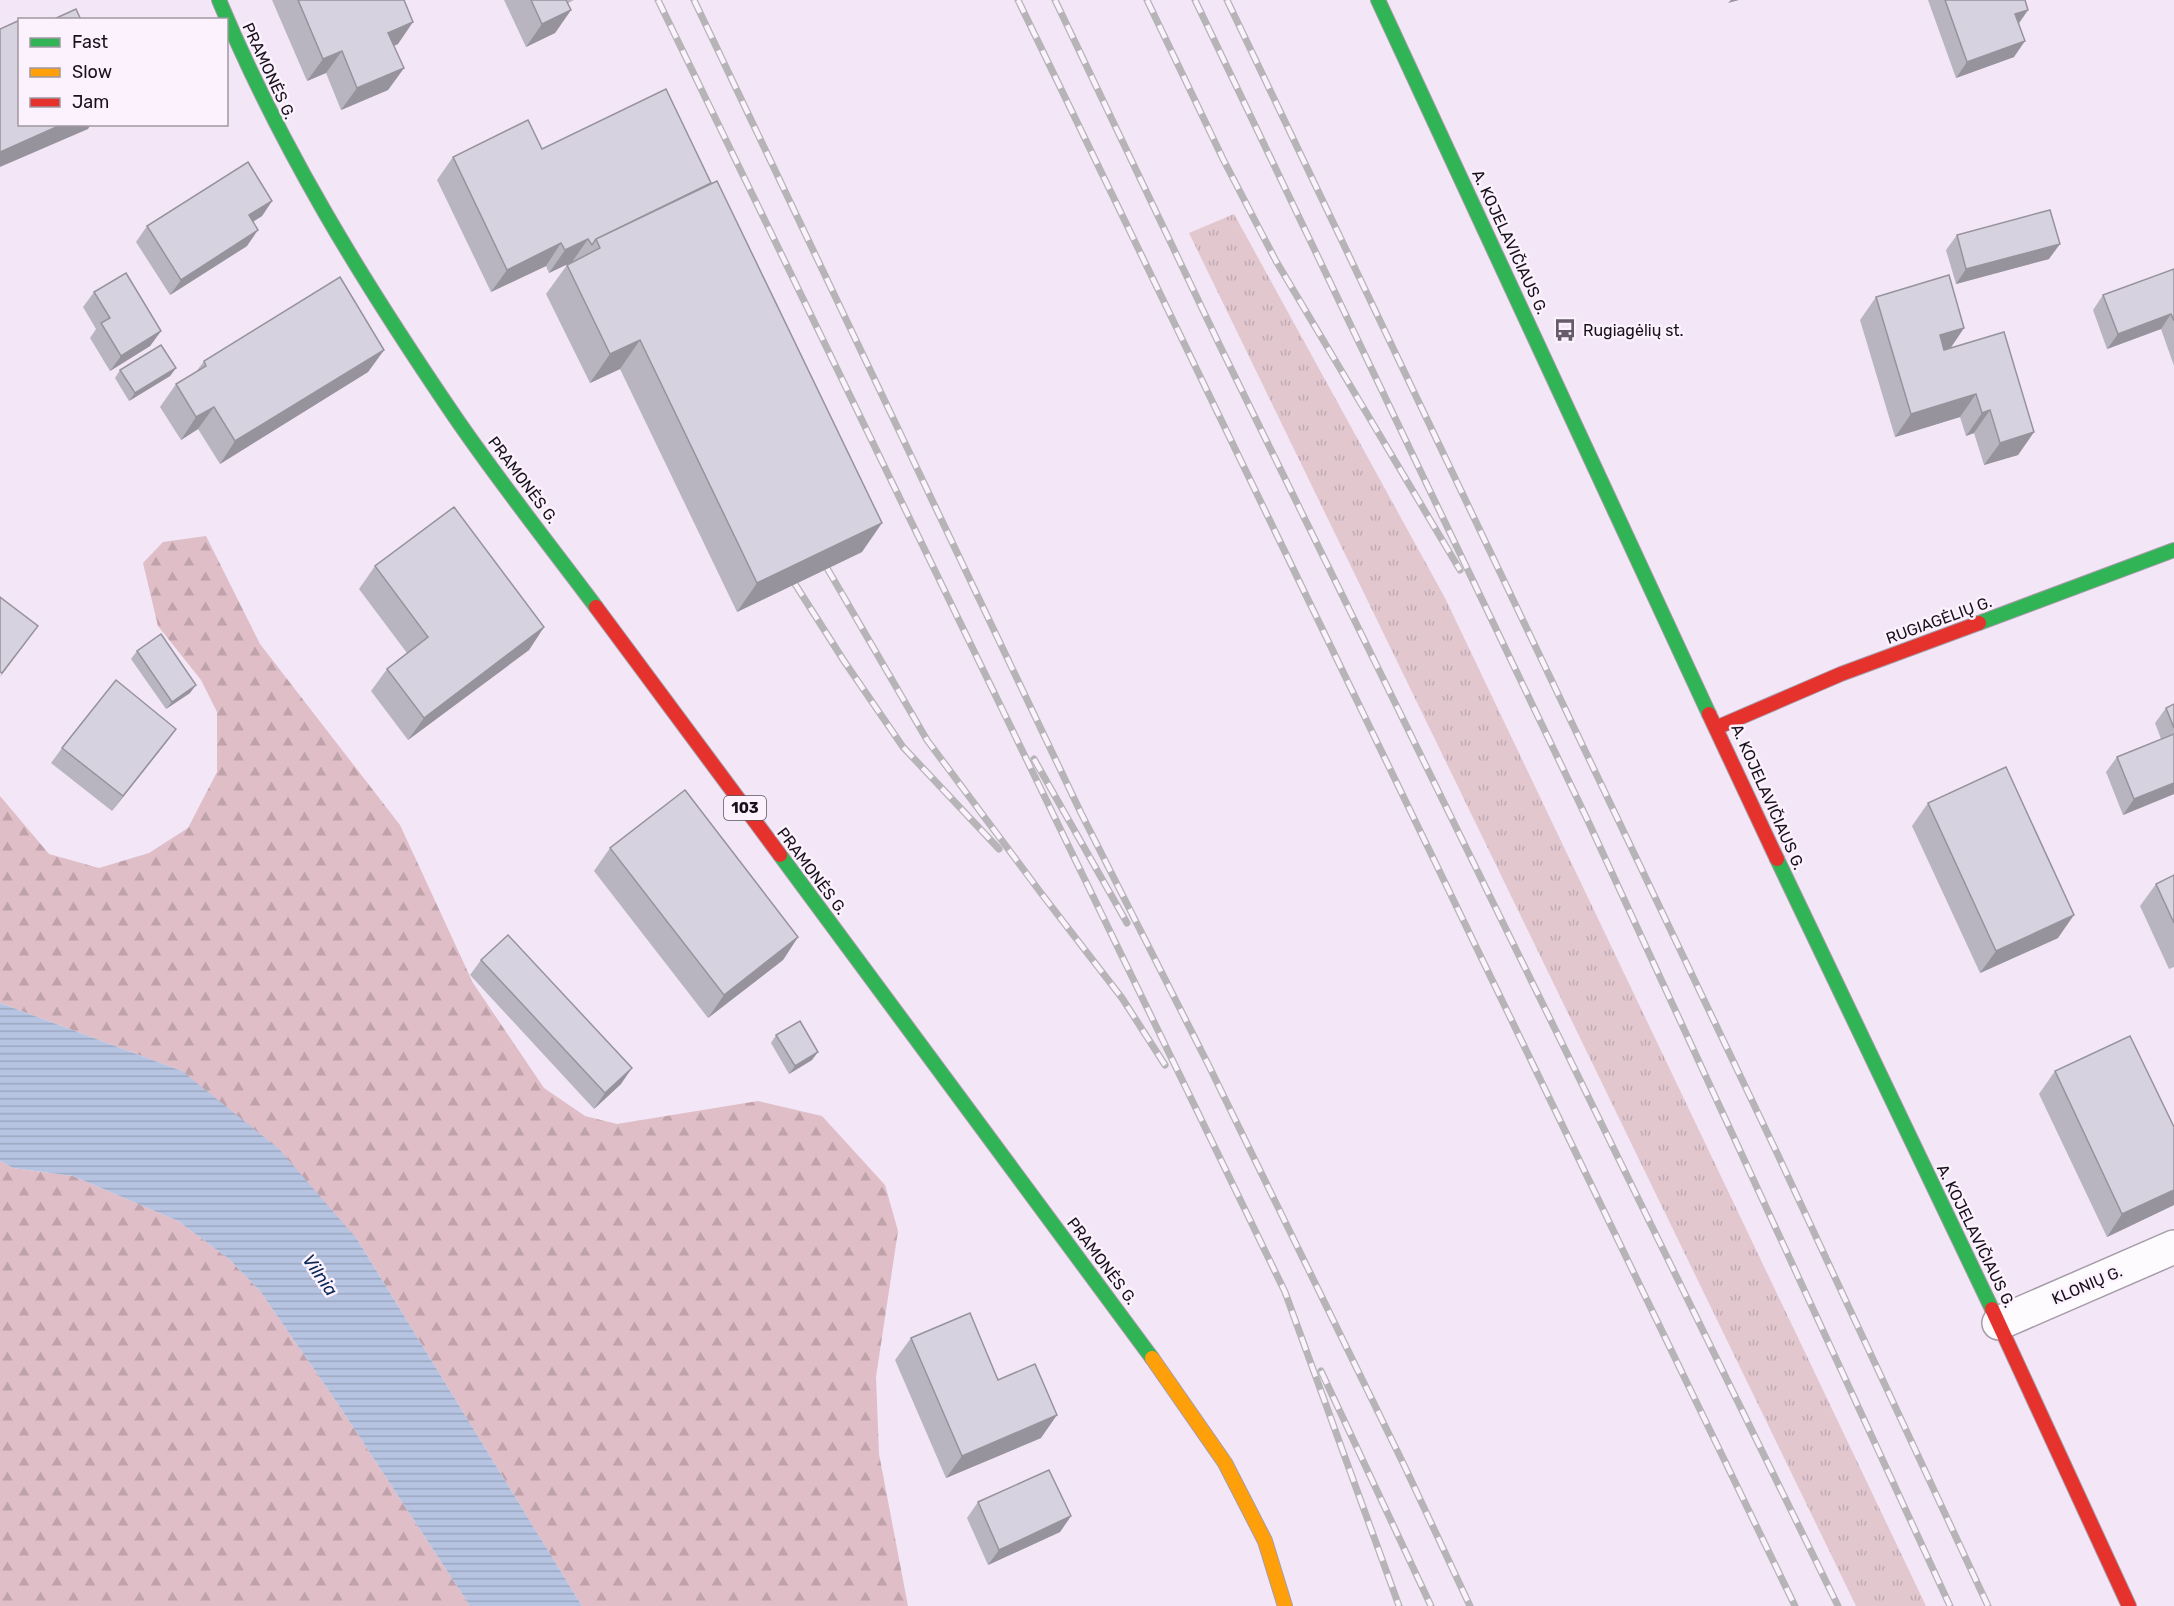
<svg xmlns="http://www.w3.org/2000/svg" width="2174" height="1606" font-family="Rubik,sans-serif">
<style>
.grass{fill:url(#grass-tufts)}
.forest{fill:url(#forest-firs)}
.water{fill:url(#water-rules)}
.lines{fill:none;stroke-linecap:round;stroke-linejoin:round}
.street-casing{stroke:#a69ca9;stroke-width:36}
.fast-casing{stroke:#a69ca9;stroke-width:16}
.slow-casing{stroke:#a69ca9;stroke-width:16}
.jam-casing{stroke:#a69ca9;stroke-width:16}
.street{stroke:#fdfbfe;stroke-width:33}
.fast{stroke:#30b455;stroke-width:14}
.slow{stroke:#ff9f0a;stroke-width:14}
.jam{stroke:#e5322d;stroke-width:14}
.rail-casing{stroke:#b6b4b7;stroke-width:7}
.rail{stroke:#fbf2fe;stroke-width:4.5;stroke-dasharray:14;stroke-linecap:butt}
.wall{fill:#b9b5c0}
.shaded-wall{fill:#96939c}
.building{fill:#d7d2df;stroke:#96939c;stroke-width:1.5}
.labels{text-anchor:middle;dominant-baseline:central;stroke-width:5;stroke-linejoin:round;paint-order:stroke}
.shield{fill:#fbf2fe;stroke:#5c545f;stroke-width:1.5}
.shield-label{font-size:15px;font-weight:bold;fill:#18111b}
.street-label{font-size:16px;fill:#18111b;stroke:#fbf2fe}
.poi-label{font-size:16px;fill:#18111b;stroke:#fbf2fe;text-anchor:start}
.water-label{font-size:18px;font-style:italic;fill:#0a2855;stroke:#fbf2fe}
</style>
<defs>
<pattern id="grass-tufts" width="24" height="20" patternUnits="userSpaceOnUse" patternTransform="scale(1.5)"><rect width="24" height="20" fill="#e2c7cf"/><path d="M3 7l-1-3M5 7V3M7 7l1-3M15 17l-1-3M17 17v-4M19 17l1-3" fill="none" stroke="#c1aab1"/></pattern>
<pattern id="forest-firs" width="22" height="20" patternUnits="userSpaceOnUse" patternTransform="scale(1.5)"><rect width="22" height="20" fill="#dfbec7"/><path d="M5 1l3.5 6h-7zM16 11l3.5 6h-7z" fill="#bfa2aa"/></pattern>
<pattern id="water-rules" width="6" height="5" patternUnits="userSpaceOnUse" patternTransform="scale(1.5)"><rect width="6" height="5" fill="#b6c4e2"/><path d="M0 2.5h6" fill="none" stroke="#9ca7c1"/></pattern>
</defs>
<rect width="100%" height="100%" fill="#f2e6f7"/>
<path class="grass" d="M1234 214 1445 598 1926 1606H1856L1189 233Z"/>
<g class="forest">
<path d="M206 536 260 644 400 825 473 983 544 1088 585 1116 617 1124 758 1101 822 1116 885 1185 898 1231 876 1377 879 1454 908 1606H582L357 1239 182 1071 0 1003V796L49 854 99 868 149 853 188 828 217 772V712L201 680 158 626 143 563 163 542Z"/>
<path d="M0 1161 13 1168 73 1176 178 1221 229 1259 260 1291 338 1404 470 1606H0Z"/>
</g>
<path class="water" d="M0 1003 182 1071 279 1149 357 1239 582 1606H470L338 1404 260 1291 229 1259 178 1221 73 1176 13 1168 0 1161Z"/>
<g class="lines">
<g class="street-casing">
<path id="street" d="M1999 1323 2174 1247"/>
</g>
<g class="fast-casing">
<g id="fast">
<path d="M219 0C281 149 362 280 453 414 498 480 548 543 596 607"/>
<path d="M1378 0 1709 714"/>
<path d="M1979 623 2174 550"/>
<path d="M780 855 1152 1358"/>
<path d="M1777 859 1992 1309"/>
</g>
</g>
<g class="slow-casing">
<path id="slow" d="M1152 1358 1225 1463 1265 1541 1285 1606"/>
</g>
<g class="jam-casing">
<g id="jam">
<path d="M596 607 780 855"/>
<path d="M1709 714 1777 859"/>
<path d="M1718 727 1841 674 1979 623"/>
<path d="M1992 1309 2129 1606"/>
</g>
</g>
<use href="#street" class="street"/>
<use href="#fast" class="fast"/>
<use href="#slow" class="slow"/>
<use href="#jam" class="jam"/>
<g class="rail-casing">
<g id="rail">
<path d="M658 0 1285 1292 1399 1606"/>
<path d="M694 0 1081 813 1208 1064 1404 1465 1470 1606"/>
<path d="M1018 0 1795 1606"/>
<path d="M1055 0 1221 348 1838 1606"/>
<path d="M1147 0 1223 159 1276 261 1460 570"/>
<path d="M1195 0 1588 821 1950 1606"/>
<path d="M1227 0 1777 1153 1988 1606"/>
<path d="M827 568 927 740 1041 893 1122 998 1165 1065"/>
<path d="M795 584 844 661 903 747 999 849"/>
<path d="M1034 759 1127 923"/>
<path d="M1321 1371 1431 1606"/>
</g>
</g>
<use href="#rail" class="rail"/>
</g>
<g class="wall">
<path d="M272 0H404L398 44 394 46 404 68 388 90 341 110 326 73 307 81Z"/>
<path d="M504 0H574L568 3 571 10 555 33 526 47Z"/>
<path d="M1928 0H2025L2028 10 2019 24 2014 57 1956 78Z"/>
<path d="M542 149 862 552 737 612 620 369 590 383 546 294 567 265 572 262 549 273 546 266 491 292 437 180 453 157Z"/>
<path d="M272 201 262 216 253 222 247 246 170 295 136 242 147 226Z"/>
<path d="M1957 235 2049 259 1956 284 1946 250Z"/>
<path d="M2174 269V366L2161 329 2107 349 2093 310 2103 295Z"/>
<path d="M94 292 161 331 150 346 110 371 90 338 96 329 83 307Z"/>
<path d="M1876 297 1964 328 1950 349 2034 432 2018 455 1984 465 1974 433 1966 436 1960 417 1895 437 1860 320Z"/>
<path d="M384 350 368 372 220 464 198 429 181 440 160 407 176 384 196 372 204 361Z"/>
<path d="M176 368 170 376 129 401 115 378 120 370Z"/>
<path d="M375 566 544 627 529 650 408 740 371 691 387 669 407 653 359 589Z"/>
<path d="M137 651 190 693 166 709 131 659Z"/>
<path d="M2174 704V794L2123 815 2106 772 2117 757 2161 739 2155 723 2166 708Z"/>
<path d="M176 729 165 744 112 811 51 763 62 748Z"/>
<path d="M1928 803 2058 938 1980 973 1912 826Z"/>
<path d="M610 848 798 937 783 960 708 1018 594 871Z"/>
<path d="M2174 875V967L2169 969 2140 906 2156 884Z"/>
<path d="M481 960 621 1084 594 1109 470 975Z"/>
<path d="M776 1035 812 1060 789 1074 771 1043Z"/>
<path d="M2055 1071 2174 1127V1205L2107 1237 2039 1094Z"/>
<path d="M911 1338 998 1380 1041 1438 946 1478 895 1360Z"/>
<path d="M978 1502 1071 1516 1060 1532 988 1565 967 1518Z"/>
</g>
<g class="shaded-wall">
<path d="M1731 0H1739L1728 3Z"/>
<path d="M571 10 555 33 526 47 542 24Z"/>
<path d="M2028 10 2017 25 2015 14Z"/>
<path d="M413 22 398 44 372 55 388 33Z"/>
<path d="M2025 41 2014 57 1956 78 1967 62Z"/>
<path d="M342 51 326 73 307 81 323 59Z"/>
<path d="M404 68 388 90 341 110 357 88Z"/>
<path d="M63 124H91L88 129 0 167V152Z"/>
<path d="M272 201 262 216 238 231 249 215Z"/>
<path d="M258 230 247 246 170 295 181 280Z"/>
<path d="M588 239 572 262 549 273 565 250Z"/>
<path d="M561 243 546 266 491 292 507 270Z"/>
<path d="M2060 244 2049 259 1956 284 1966 269Z"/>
<path d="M2171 314 2161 329 2107 349 2118 334Z"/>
<path d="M1964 328 1949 350 1924 358 1940 335Z"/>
<path d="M161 331 150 346 110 371 121 356Z"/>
<path d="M640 340 620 369 590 383 610 354Z"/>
<path d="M384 350 368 372 220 464 235 441Z"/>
<path d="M176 368 170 376 129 401 135 393Z"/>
<path d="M1976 394 1960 417 1895 437 1911 414Z"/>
<path d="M214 407 198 429 181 440 196 417Z"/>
<path d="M1990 410 1974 433 1966 436 1982 413Z"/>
<path d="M2034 432 2018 455 1984 465 2000 443Z"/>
<path d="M882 523 862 552 737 612 757 583Z"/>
<path d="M38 626 27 641 0 677 2 673Z"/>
<path d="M544 627 529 650 408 740 424 718Z"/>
<path d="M196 685 190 693 166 709 172 702Z"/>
<path d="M176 729 165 744 112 811 123 796Z"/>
<path d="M2174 783V794L2123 815 2134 799Z"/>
<path d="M2074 915 2058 938 1980 973 1996 951Z"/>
<path d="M798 937 783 960 708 1018 724 995Z"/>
<path d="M818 1052 812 1060 789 1074 795 1066Z"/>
<path d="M632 1068 621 1084 594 1109 605 1093Z"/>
<path d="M2174 1190V1205L2107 1237 2122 1214Z"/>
<path d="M1057 1415 1041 1438 946 1478 962 1456Z"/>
<path d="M1071 1516 1060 1532 988 1565 999 1550Z"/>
</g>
<g class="building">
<path d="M298 0H404L413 22 388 33 404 68 357 88 342 51 323 59Z"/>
<path d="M531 0H566L571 10 542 24Z"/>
<path d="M1945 0H2025L2028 10 2015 14 2025 41 1967 62Z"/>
<path d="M76 9 81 20H52Z"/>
<path d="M20 20V124H63L0 152V29Z"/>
<path d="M666 89 711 183 596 239 592 245 588 239 565 250 561 243 507 270 453 157 528 120 542 149Z"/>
<path d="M248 162 272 201 249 215 258 230 181 280 147 226Z"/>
<path d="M717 181 882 523 757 583 640 340 610 354 567 265 600 248 596 239Z"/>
<path d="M2050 210 2060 244 1966 269 1957 235Z"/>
<path d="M2174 269V321L2171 314 2118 334 2103 295Z"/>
<path d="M126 273 161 331 121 356 101 323 110 318 94 292Z"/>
<path d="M1949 275 1964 328 1940 335 1944 350 2004 332 2034 432 2000 443 1990 410 1982 413 1976 394 1911 414 1876 297Z"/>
<path d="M340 277 384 350 235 441 214 407 196 417 176 384 206 366 204 361Z"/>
<path d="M161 345 176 368 135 393 120 370Z"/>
<path d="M454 507 544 627 424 718 387 669 428 637 375 566Z"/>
<path d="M0 597 38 626 2 673 0 672Z"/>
<path d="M161 634 196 685 172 702 137 651Z"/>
<path d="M116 680 176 729 123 796 62 748Z"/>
<path d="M2174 704V728L2166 708Z"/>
<path d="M2174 734V783L2134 799 2117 757Z"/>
<path d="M2006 767 2074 915 1996 951 1928 803Z"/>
<path d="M685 790 798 937 724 995 610 848Z"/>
<path d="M2174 875V923L2156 884Z"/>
<path d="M508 935 632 1068 605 1093 481 960Z"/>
<path d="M800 1021 818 1052 795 1066 776 1035Z"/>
<path d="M2130 1036 2174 1127V1190L2122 1214 2055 1071Z"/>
<path d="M970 1313 998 1380 1035 1364 1057 1415 962 1456 911 1338Z"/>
<path d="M1049 1470 1071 1516 999 1550 978 1502Z"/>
</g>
<defs>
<g id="bus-bare" transform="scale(1.8)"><path d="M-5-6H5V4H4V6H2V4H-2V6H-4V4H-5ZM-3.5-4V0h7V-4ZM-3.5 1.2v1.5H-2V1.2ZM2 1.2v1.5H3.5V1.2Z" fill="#645c68" stroke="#fbf2fe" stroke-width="2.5" paint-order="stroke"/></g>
</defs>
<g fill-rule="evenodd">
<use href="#bus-bare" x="1565" y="330"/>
</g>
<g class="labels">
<rect class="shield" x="724" y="796" width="42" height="24" rx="4.5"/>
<g class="shield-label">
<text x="745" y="808">103</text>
</g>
<g class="street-label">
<text transform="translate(269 71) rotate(65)">PRAMONĖS G.</text>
<text transform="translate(1510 242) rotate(65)">A. KOJELAVIČIAUS G.</text>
<text transform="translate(523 480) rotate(53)">PRAMONĖS G.</text>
<text transform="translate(1939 620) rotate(-20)">RUGIAGĖLIŲ G.</text>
<text transform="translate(1768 797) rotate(66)">A. KOJELAVIČIAUS G.</text>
<text transform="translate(812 871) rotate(53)">PRAMONĖS G.</text>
<text transform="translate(1976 1236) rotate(64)">A. KOJELAVIČIAUS G.</text>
<text transform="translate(1102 1261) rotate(53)">PRAMONĖS G.</text>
<text transform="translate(2087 1285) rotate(-23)">KLONIŲ G.</text>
</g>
<g class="poi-label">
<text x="1583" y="330">Rugiagėlių st.</text>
</g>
<g class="water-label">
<text transform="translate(320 1275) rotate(55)">Vilnia</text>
</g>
</g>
<rect x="18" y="18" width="210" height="108" fill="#fbf2fe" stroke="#a098a3" stroke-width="1.5"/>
<rect x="30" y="38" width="30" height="9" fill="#30b455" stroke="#a098a3" stroke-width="1.5"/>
<text x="72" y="48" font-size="18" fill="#18111b">Fast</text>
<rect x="30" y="68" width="30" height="9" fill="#ff9f0a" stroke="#a098a3" stroke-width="1.5"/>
<text x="72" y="78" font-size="18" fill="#18111b">Slow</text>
<rect x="30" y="98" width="30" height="9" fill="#e5322d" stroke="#a098a3" stroke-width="1.5"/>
<text x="72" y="108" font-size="18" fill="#18111b">Jam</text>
</svg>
